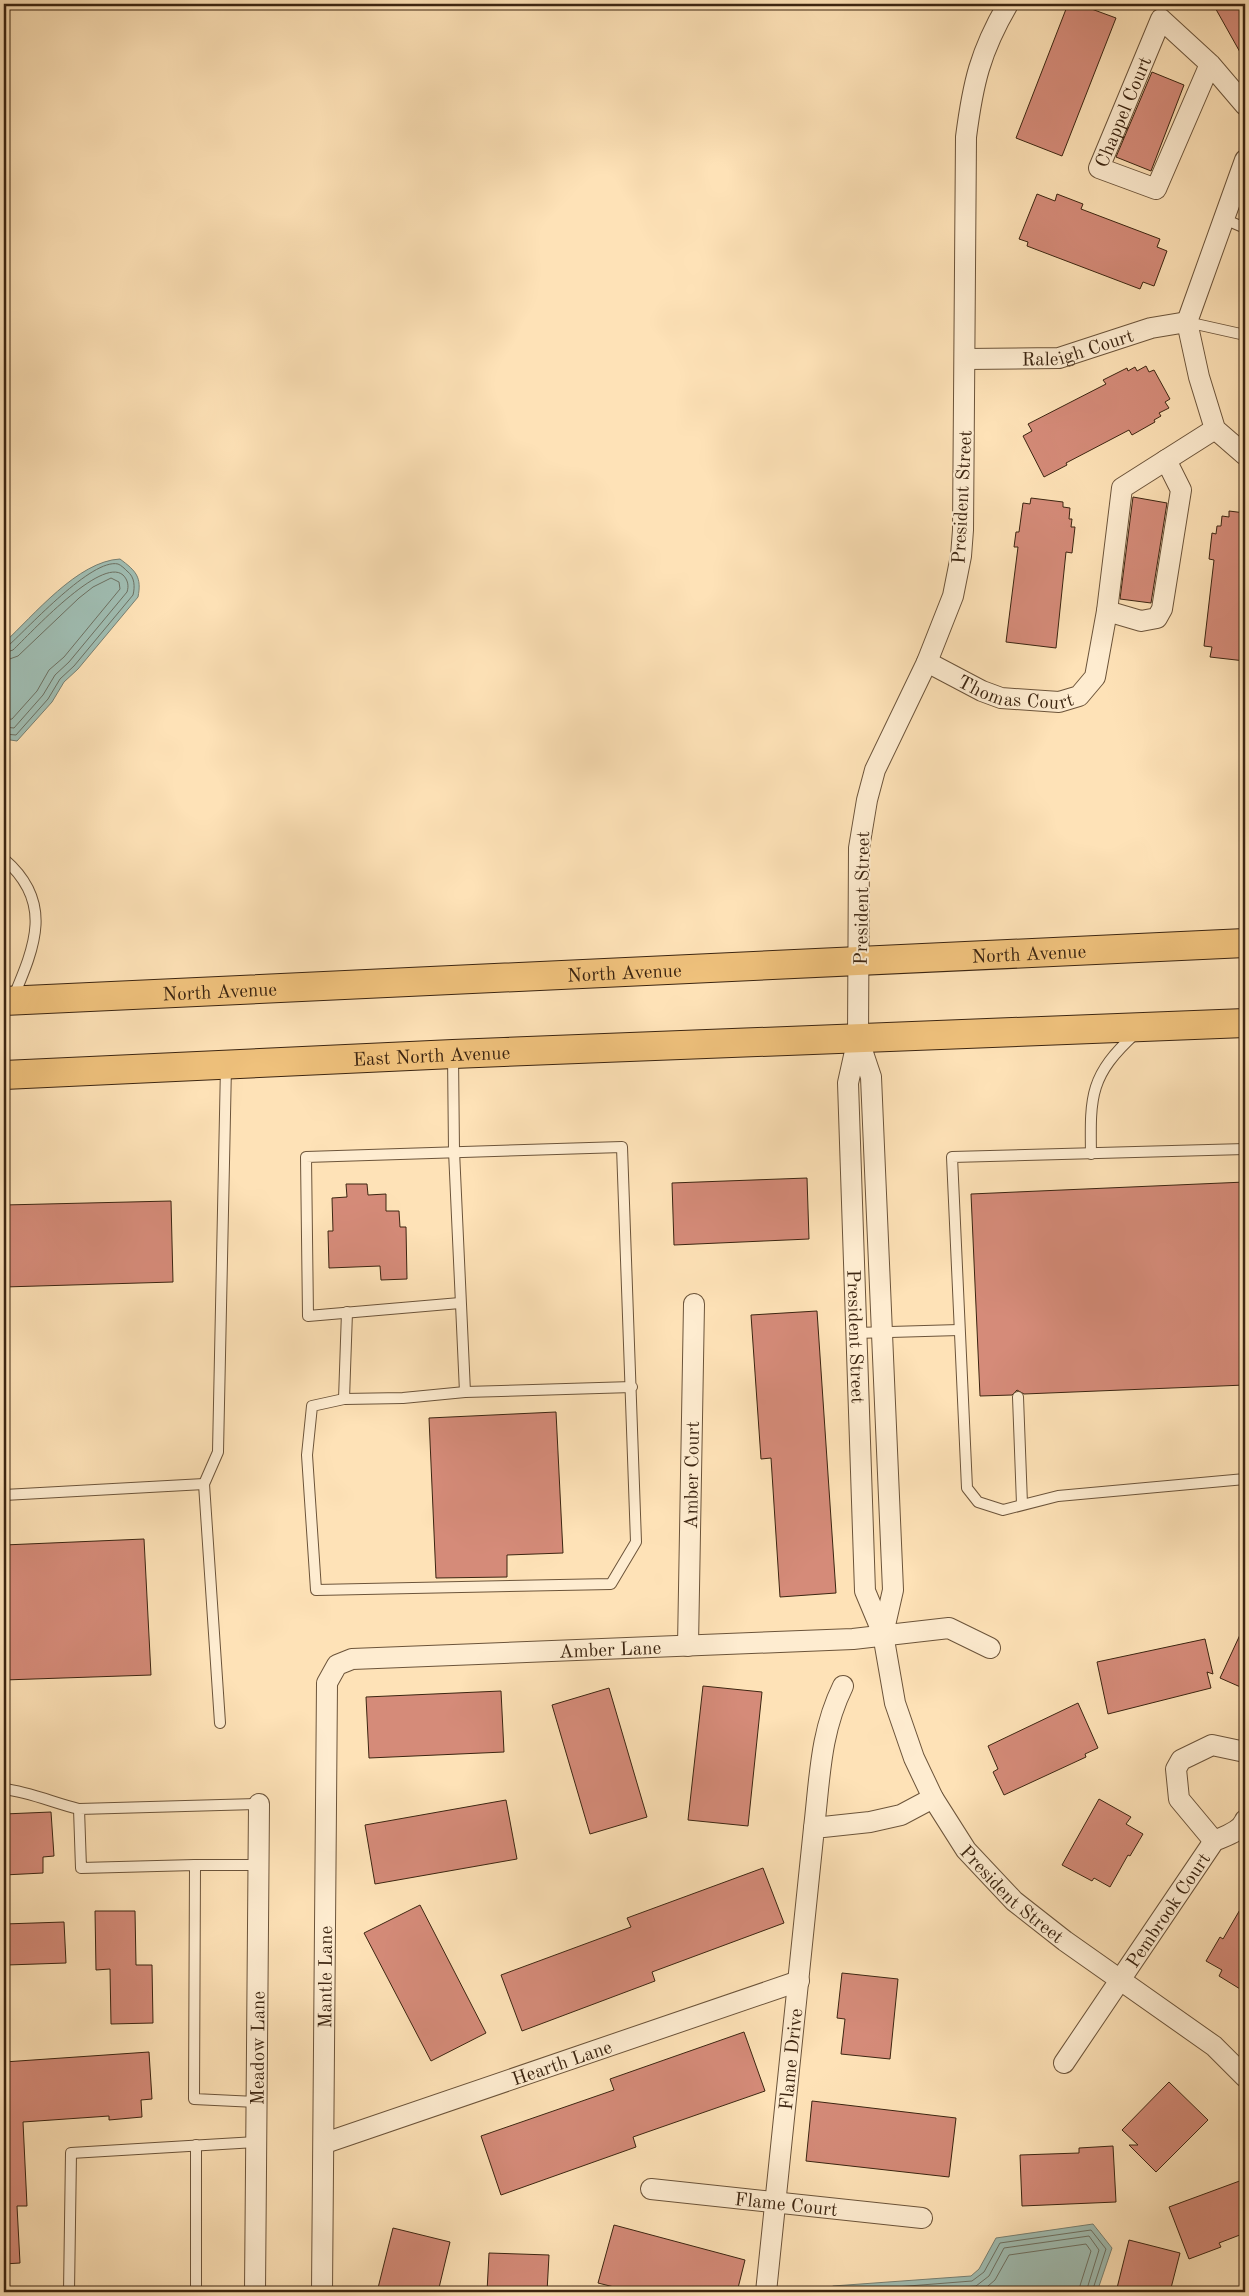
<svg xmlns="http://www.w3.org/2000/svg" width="1249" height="2296" font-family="'Old Standard TT',serif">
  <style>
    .water { fill: #a0bdb2; stroke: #788072 }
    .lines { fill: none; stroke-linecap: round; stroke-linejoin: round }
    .shore { stroke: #6e7162; stroke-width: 1 }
    .building { fill: #d58b79; stroke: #3c2511 }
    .lane-casing { stroke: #6c543a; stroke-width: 12 }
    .street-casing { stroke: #6c543a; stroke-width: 22 }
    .primary-casing { stroke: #3c2511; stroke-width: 30 }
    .lane { stroke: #feecd0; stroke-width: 10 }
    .street { stroke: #feecd0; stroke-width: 20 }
    .primary { stroke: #efc17c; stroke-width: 28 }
    .labels { text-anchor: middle; stroke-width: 4; stroke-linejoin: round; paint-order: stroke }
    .street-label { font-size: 19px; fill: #3c2511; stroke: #feecd0 }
  </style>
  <rect width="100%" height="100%" fill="#fee2b7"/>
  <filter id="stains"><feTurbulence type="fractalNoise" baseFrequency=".004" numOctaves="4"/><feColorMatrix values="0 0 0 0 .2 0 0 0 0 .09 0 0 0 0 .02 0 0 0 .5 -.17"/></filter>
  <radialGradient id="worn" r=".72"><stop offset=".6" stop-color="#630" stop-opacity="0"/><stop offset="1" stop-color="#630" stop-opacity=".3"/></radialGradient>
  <g class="water">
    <path d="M 120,559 C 136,571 142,577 138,597 L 78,669 L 64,682 L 52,702 L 17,741 L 4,739 L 4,643 C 34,615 78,561 120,559 Z"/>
    <path d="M 1093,2224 L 1112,2248 L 1097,2292 L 824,2292 L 833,2286 L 971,2276 L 979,2269 L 996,2238 Z"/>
  </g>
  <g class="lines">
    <g class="shore">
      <path d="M 4,647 L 9,645 C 29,627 92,558 118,564 C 121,565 125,569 127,571 C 135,577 135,587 133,595 L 74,666 L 60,679 L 48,699 L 16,735 L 4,734"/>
      <path d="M 4,653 L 13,650 C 30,634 101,556 123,575 C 128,580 129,586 127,592 L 69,662 L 55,675 L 43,695 L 14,728 L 4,727"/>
      <path d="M 4,661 L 18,656 L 79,598 L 93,587 L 111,578 L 119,582 L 120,589 L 64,657 L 49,670 L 37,691 L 12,719 L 4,720"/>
      <path d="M 832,2292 L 972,2281 L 984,2272 L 1000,2243 L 1091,2230 L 1106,2249 L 1092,2292"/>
      <path d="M 900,2292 L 976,2286 L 989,2276 L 1004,2248 L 1089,2236 L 1099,2250 L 1086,2292"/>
      <path d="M 981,2292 L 995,2280 L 1009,2255 L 1086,2244 L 1091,2251 L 1078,2292"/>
    </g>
  </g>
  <g class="building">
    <path d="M 1068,4 L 1078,4 L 1116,18 L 1062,156 L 1016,138 Z"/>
    <path d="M 1213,4 L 1245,4 L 1245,61 Z"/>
    <path d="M 1152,72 L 1184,85 L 1151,171 L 1116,157 Z"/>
    <path d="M 1037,194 L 1055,201 L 1057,194 L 1083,204 L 1081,209 L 1160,239 L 1157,247 L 1167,251 L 1154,286 L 1143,282 L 1140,289 L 1027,246 L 1028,242 L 1019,239 Z"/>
    <path d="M 1146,366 L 1149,372 L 1154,370 L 1170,399 L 1165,402 L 1169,408 L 1159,413 L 1161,416 L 1154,420 L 1155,422 L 1132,435 L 1129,430 L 1066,463 L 1067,465 L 1044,477 L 1023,436 L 1032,431 L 1028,424 L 1106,384 L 1103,380 L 1127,368 L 1128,371 L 1135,367 L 1137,371 Z"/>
    <path d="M 1133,497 L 1167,503 L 1151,603 L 1120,599 Z"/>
    <path d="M 1031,498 L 1063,502 L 1063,507 L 1070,508 L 1069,519 L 1072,519 L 1071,527 L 1075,527 L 1072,553 L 1066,552 L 1056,648 L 1006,642 L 1018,547 L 1014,547 L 1016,532 L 1019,532 L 1023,503 L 1030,504 Z"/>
    <path d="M 1229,511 L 1245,513 L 1245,661 L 1210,657 L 1212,647 L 1204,646 L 1214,560 L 1209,559 L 1212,533 L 1216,534 L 1217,526 L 1221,526 L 1222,516 L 1229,517 Z"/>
    <path d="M 807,1178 L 809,1239 L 674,1245 L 672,1183 Z"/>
    <path d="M 1245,1182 L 1245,1385 L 1024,1394 L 1017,1390 L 1012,1395 L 980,1396 L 971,1194 Z"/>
    <path d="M 346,1184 L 367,1184 L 368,1195 L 386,1194 L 386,1211 L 399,1211 L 400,1227 L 406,1227 L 407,1279 L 381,1280 L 380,1266 L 329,1268 L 328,1231 L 333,1231 L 332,1198 L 347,1197 Z"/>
    <path d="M 171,1201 L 173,1282 L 4,1287 L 4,1205 Z"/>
    <path d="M 817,1311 L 836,1593 L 780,1597 L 771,1458 L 761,1459 L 751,1315 Z"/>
    <path d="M 556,1412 L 563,1553 L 507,1555 L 507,1577 L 436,1578 L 429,1418 Z"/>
    <path d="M 144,1539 L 151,1675 L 4,1680 L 4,1545 Z"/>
    <path d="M 1245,1624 L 1245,1689 L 1220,1678 Z"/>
    <path d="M 1205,1639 L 1213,1674 L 1207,1672 L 1211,1688 L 1108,1714 L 1097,1662 Z"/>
    <path d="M 703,1686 L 762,1692 L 748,1826 L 688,1820 Z"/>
    <path d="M 609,1688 L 647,1817 L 590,1834 L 552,1705 Z"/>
    <path d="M 501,1691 L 504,1752 L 369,1758 L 366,1697 Z"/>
    <path d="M 1078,1703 L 1098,1748 L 1085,1754 L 1086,1757 L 1004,1795 L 993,1772 L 998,1769 L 988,1746 Z"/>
    <path d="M 1099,1799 L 1131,1817 L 1126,1824 L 1143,1834 L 1130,1856 L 1128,1855 L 1110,1887 L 1094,1878 L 1092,1881 L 1062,1865 Z"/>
    <path d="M 506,1800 L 517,1859 L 375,1884 L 365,1825 Z"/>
    <path d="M 51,1812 L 54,1856 L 43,1857 L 43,1873 L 4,1875 L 4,1814 Z"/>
    <path d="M 763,1868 L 784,1923 L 652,1972 L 655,1981 L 522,2031 L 501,1975 L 631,1927 L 627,1918 Z"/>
    <path d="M 1245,1901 L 1245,1992 L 1219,1976 L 1222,1970 L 1206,1961 L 1220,1937 L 1223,1939 Z"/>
    <path d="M 420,1905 L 486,2033 L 431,2061 L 364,1933 Z"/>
    <path d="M 95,1911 L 135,1911 L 136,1965 L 152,1965 L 153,2023 L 111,2024 L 110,1969 L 96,1970 Z"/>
    <path d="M 64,1922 L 66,1963 L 7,1965 L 7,1956 L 4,1956 L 4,1924 Z"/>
    <path d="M 842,1973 L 898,1979 L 890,2059 L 841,2054 L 845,2019 L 837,2018 Z"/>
    <path d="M 744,2032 L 765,2091 L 633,2137 L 636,2147 L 501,2195 L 481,2136 L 614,2090 L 610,2079 Z"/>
    <path d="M 149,2052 L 152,2099 L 141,2100 L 142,2117 L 109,2120 L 109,2116 L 23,2122 L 27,2206 L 17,2206 L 20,2263 L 4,2264 L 4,2062 Z"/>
    <path d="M 1169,2082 L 1208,2120 L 1156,2172 L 1129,2145 L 1138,2145 L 1122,2130 Z"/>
    <path d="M 812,2101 L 956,2118 L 949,2177 L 806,2161 Z"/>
    <path d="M 1113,2146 L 1116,2202 L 1022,2206 L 1020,2155 L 1079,2153 L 1079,2148 Z"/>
    <path d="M 1245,2179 L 1245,2233 L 1219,2243 L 1221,2247 L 1189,2259 L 1169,2207 Z"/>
    <path d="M 614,2225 L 745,2260 L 737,2292 L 634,2292 L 598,2283 Z"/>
    <path d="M 393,2228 L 450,2242 L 438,2292 L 377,2292 Z"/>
    <path d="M 1129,2240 L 1180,2253 L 1170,2292 L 1116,2292 Z"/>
    <path d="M 489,2253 L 549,2255 L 547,2292 L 487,2292 Z"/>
  </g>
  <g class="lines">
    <g class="lane-casing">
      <g id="lane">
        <path d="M 1224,219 L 1245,228"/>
        <path d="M 1187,322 L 1245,335"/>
        <path d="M 4,859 C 54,902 35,946 13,998"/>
        <path d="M 453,1055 L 454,1151 L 465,1392"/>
        <path d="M 1245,1149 L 952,1157 L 967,1488 L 978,1502 L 1003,1510 L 1058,1496 L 1245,1479"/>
        <path d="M 1091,1154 C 1090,1095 1090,1075 1136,1033"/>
        <path d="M 460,1303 L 308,1316 L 306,1157 L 622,1147 L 636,1542 L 611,1584 L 316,1590 L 307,1455 L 312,1406 L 344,1399 L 403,1398 L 465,1392 L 632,1387"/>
        <path d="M 856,1333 L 959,1330"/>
        <path d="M 1018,1397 L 1022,1504"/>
        <path d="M 344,1399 L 347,1312"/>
        <path d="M 4,1495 L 204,1484"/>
        <path d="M 220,1723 L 204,1484 L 218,1452 L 226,1066"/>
        <path d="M 4,1789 C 30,1792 54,1803 79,1809"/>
        <path d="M 195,1865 L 259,1865"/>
        <path d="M 257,2102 L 194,2099 L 195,1865 L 81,1868 L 79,1809 L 259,1804"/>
        <path d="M 69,2292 L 71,2153 L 256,2142"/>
        <path d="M 196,2292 L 196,2145"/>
      </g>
    </g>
    <g class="street-casing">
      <g id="street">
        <path id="s1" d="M 1008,4 C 980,52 973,83 966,137 L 963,530 L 961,556 L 953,596 L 927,662 L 875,770 L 867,800 L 859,848 L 858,1038 L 848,1083 L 865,1591 L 883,1634 L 895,1703 L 914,1758 L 933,1798 L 966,1850 L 1014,1901 L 1065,1941 L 1214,2046 L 1245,2077"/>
        <path id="s2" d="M 1210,64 L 1156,189 L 1099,168 L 1161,19 L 1210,64 L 1245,105"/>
        <path d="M 1245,160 L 1187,322 L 1199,377 L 1215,429 L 1245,455"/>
        <path id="s3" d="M 965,359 L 1059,358 L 1151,328 L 1187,322"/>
        <path d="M 1107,611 L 1141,621 L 1157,618 L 1162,609 L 1181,490 L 1166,460"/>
        <path id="s4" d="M 927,662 L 982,691 L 1001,698 L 1059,702 L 1079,696 L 1095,677 L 1107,611 L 1122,488 L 1215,429"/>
        <path d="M 858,1038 L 871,1077 L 893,1590 L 883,1634"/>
        <path id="s5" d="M 688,1646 L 694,1304"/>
        <path d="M 814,1828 C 820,1777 820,1733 843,1686"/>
        <path d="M 1214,1841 L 1179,1799 L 1176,1769 L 1181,1760 L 1212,1745 L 1245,1752"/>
        <path id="s6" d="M 1064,2063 L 1214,1841 C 1225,1836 1241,1832 1245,1820"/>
        <path id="s7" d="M 325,2143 L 799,1981"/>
        <path id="s8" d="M 651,2189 L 922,2218"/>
        <path id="s9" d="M 255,2292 L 259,1804"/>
        <path id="s10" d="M 322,2292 L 327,1683 L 337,1665 L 352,1659 L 853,1639 L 949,1628 L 990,1648"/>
        <path id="s11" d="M 766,2292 L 814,1828 L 870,1822 L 901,1815 L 933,1798"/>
      </g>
    </g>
    <g class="primary-casing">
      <g id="primary">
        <path id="s12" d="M 4,1001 L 1245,943"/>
        <path id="s13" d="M 4,1075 L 453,1054 L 1245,1023"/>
      </g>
    </g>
    <use href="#lane" class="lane"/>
    <use href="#street" class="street"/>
    <use href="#primary" class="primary"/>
  </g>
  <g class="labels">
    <g class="street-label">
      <text dy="7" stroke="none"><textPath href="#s2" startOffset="258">Chappel Court</textPath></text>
      <text dy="7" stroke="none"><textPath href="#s3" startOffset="114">Raleigh Court</textPath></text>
      <text transform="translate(961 497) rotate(-87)" y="7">President Street</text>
      <text dy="7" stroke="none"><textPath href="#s4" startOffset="96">Thomas Court</textPath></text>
      <text transform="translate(861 898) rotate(-89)" y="7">President Street</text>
      <text dy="7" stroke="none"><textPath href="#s12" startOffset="1026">North Avenue</textPath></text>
      <text dy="7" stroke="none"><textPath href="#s12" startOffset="621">North Avenue</textPath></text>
      <text dy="7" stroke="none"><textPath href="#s12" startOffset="216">North Avenue</textPath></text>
      <text dy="7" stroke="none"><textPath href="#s13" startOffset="428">East North Avenue</textPath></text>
      <text dy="7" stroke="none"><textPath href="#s1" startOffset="1361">President Street</textPath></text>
      <text dy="7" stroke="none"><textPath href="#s5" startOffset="171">Amber Court</textPath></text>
      <text dy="7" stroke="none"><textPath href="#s10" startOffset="904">Amber Lane</textPath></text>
      <text dy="7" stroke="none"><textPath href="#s1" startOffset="1960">President Street</textPath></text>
      <text dy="7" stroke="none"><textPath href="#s6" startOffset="185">Pembrook Court</textPath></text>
      <text dy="7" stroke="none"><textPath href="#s10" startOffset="315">Mantle Lane</textPath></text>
      <text dy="7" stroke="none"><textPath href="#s9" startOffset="244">Meadow Lane</textPath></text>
      <text dy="7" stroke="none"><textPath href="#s11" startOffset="234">Flame Drive</textPath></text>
      <text dy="7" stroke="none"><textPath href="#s7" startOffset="250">Hearth Lane</textPath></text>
      <text dy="7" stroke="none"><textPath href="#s8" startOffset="136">Flame Court</textPath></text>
    </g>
  </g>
  <rect width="1249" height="2296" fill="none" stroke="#fee2b7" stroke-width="20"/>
  <rect x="5" y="5" width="1239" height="2286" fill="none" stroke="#3c2511" stroke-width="2.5"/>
  <rect x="10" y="10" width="1229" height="2276" fill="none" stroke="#3c2511"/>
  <rect width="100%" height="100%" filter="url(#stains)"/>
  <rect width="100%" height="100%" fill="url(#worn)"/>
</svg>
